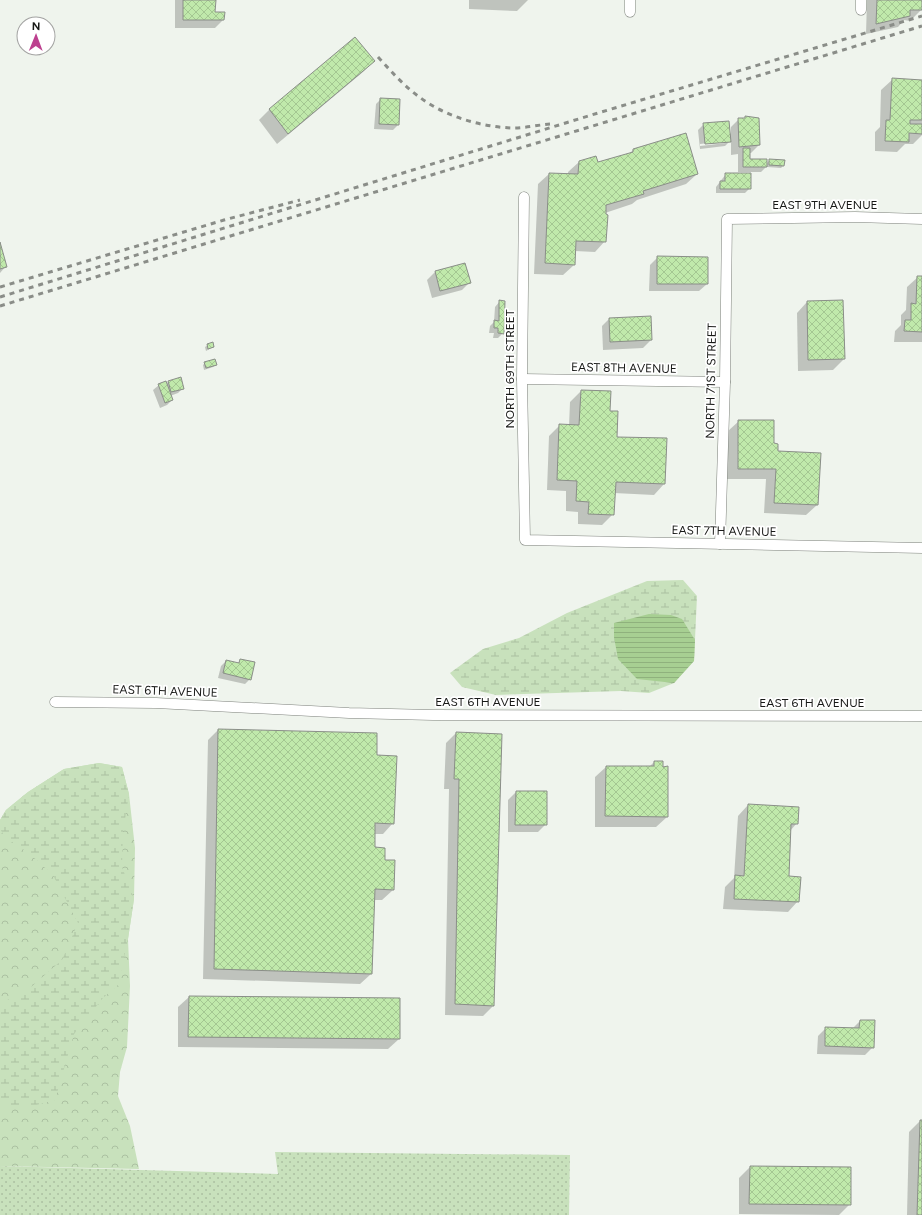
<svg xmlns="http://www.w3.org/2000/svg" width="922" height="1215" font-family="Figtree,sans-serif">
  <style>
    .grass { fill: url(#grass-dots) }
    .forest { fill: url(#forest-crowns) }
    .wetland { fill: url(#wetland-marsh) }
    .water { fill: url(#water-rules) }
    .shadow { fill: #0003; fill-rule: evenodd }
    .building { fill: url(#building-cross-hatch); stroke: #8a8e88 }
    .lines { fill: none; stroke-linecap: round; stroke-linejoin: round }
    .street-casing { stroke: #7d817b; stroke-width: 11 }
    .street { stroke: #fff; stroke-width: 10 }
    .rail { stroke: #8a8d88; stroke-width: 3; stroke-dasharray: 5 5; stroke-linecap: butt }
    .labels { text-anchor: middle; stroke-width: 3.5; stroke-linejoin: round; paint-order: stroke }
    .street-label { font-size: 12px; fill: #181917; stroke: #fff }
  </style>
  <defs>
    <pattern id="grass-dots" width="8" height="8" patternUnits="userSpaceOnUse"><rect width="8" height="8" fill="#c8e1bc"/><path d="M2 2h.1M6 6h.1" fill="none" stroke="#abc0a1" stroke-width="1.8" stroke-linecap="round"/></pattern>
    <pattern id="forest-crowns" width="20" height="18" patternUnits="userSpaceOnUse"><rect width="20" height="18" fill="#c8e1bc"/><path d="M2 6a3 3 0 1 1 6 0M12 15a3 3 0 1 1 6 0" fill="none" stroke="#abc0a1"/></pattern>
    <pattern id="wetland-marsh" width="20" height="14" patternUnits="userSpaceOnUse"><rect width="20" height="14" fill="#c8e1bc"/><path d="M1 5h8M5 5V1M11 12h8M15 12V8" fill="none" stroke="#abc0a1"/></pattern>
    <pattern id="water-rules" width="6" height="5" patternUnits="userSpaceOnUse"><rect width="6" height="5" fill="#a7cf92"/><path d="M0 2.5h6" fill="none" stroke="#8fb17d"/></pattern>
    <pattern id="building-cross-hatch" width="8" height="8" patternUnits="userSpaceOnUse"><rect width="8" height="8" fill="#c0e9ab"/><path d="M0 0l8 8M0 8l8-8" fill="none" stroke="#a4c792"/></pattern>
  </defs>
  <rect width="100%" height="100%" fill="#eff4ed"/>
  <path class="grass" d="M 275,1152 L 570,1155 L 569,1215 L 0,1215 L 0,1166 L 278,1174 Z"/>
  <path class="forest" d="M 99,763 L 122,767 L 129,794 L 135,848 L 134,899 L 128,939 L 130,986 L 127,1047 L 120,1072 L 118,1096 L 130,1126 L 139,1169 L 0,1166 L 0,820 L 6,810 L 28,792 L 64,769 Z"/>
  <g class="wetland">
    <path d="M 683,580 L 697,596 L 694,661 L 674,683 L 649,693 L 621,691 L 496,695 L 462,687 L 450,673 L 483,649 L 519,638 L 567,613 L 647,581 Z"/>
    <path d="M 99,763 L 122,767 L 129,794 L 123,832 L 122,867 L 134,899 L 128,939 L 118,985 L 103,998 L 74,1034 L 55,1100 L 29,1107 L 0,1106 L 0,1004 L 31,987 L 62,960 L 78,923 L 53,875 L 30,854 L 5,837 L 0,829 L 0,820 L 6,810 L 28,792 L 64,769 Z"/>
  </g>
  <path class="water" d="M 649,614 L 671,615 L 682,619 L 695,640 L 694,661 L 674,683 L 637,679 L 618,659 L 614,637 L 614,623 Z"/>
  <g class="shadow">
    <path d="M 175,0 L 215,0 L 214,13 L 223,20 L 215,28 L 175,28 Z"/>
    <path d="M 469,0 L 528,0 L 517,11 L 469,9 Z"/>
    <path d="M 867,0 L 922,0 L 922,7 L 921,10 L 910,21 L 904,20 L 898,27 L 866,34 Z"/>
    <path d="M 355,38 L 374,61 L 363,72 L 277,144 L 259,120 L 269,110 Z"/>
    <path d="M 892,80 L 922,81 L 922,135 L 913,144 L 905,144 L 897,152 L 875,151 L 875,132 L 880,127 L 881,90 Z"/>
    <path d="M 381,99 L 398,125 L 393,130 L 374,129 L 376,104 Z"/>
    <path d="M 751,117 L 759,145 L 751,153 L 749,153 L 749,160 L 766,164 L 770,160 L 783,166 L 781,168 L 767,167 L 767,166 L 761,172 L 738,172 L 738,154 L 731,155 L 731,140 L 725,146 L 700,149 L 698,130 L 704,124 L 731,134 L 731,127 L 739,119 ZM 726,141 L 726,143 L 700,146 L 700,144 Z"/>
    <path d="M 633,150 L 697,174 L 686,184 L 637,200 L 632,204 L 605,213 L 605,241 L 595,252 L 575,251 L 574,265 L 563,275 L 534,274 L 538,184 L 549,174 L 568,175 L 568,172 L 579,162 L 598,164 L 629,154 Z"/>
    <path d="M 726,174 L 750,188 L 745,193 L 716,193 L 716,187 Z"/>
    <path d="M 0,246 L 6,266 L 0,273 Z"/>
    <path d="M 658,257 L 707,284 L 699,291 L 649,291 L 650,265 Z"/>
    <path d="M 465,264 L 470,282 L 462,290 L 432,298 L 427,280 L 435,272 Z"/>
    <path d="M 918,277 L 922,277 L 922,342 L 894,342 L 895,331 L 901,325 L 901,315 L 906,310 L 907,287 Z"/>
    <path d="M 500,301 L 503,333 L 498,338 L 493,338 L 494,333 L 489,333 L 490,326 L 494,322 L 495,307 Z"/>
    <path d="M 807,302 L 844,359 L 833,370 L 798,371 L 797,313 Z"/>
    <path d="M 610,318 L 651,340 L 643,348 L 603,350 L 602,326 Z"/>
    <path d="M 208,345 L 213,347 L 206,351 L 205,347 Z"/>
    <path d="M 205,363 L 216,365 L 213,367 L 204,370 L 203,365 Z"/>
    <path d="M 168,382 L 183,388 L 178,393 L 170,396 L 172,400 L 167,405 L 160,408 L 153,390 L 159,385 L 166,384 Z"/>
    <path d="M 581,391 L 609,412 L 616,437 L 664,484 L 654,495 L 614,493 L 613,514 L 602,525 L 578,524 L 578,512 L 566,511 L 566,491 L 547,490 L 549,436 L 560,425 L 569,426 L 570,402 Z"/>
    <path d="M 739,421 L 772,444 L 777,452 L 817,505 L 806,515 L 764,513 L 766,479 L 727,479 L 728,431 Z"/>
    <path d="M 241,660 L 250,679 L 245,684 L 218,678 L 221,666 L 226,661 L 237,664 Z"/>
    <path d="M 218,730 L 376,756 L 393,823 L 383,834 L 374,834 L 374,848 L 384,860 L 393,890 L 382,900 L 373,900 L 371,974 L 360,984 L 203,979 L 208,740 Z"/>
    <path d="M 456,733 L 493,1006 L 483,1016 L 445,1015 L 449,789 L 444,789 L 446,743 Z"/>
    <path d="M 654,762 L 667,817 L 656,827 L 595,827 L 595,777 L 606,767 L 649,767 Z"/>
    <path d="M 516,792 L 546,824 L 538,832 L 508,832 L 508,800 Z"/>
    <path d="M 748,805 L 797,823 L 790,831 L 788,877 L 798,901 L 788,912 L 723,909 L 725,887 L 734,878 L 738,816 Z"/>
    <path d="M 189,997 L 399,1039 L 388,1049 L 178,1047 L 178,1007 Z"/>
    <path d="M 860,1021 L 873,1047 L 865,1055 L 817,1054 L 818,1036 L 826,1028 L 852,1029 Z"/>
    <path d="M 920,1121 L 922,1121 L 922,1215 L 907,1215 L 909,1132 Z"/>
    <path d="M 750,1167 L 850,1168 L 850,1204 L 839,1215 L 739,1214 L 739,1178 Z"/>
  </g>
  <g class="building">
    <path d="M 183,0 L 216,0 L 215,12 L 225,12 L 224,20 L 183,20 Z"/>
    <path d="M 877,0 L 922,0 L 922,10 L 910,10 L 910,16 L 876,24 Z"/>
    <path d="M 355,37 L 375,61 L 288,134 L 269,109 Z"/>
    <path d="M 892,78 L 922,80 L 922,120 L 910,120 L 910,124 L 922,124 L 922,134 L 909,133 L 909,142 L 885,141 L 886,120 L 890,120 Z"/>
    <path d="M 380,98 L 400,99 L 399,125 L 379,124 Z"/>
    <path d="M 745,116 L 759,118 L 760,145 L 739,147 L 738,118 L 745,118 Z"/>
    <path d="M 729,121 L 731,142 L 705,144 L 703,123 Z"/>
    <path d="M 686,133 L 698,174 L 643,191 L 644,194 L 606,205 L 606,214 L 608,215 L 606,242 L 576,241 L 575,265 L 545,263 L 549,173 L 578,174 L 579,161 L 596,156 L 598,162 L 633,152 L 633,149 Z"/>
    <path d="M 743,148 L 750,148 L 750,159 L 767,159 L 767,167 L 743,167 Z"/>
    <path d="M 769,159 L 785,160 L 784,166 L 769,165 Z"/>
    <path d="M 725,173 L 751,173 L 751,189 L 720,189 L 720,181 L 725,181 Z"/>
    <path d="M 0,242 L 7,267 L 0,269 Z"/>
    <path d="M 657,256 L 708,257 L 708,284 L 657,284 Z"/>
    <path d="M 465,263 L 471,283 L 440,291 L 435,271 Z"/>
    <path d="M 917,276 L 922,276 L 922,332 L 904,331 L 905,320 L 911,320 L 911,303 L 916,304 Z"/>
    <path d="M 499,300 L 505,301 L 504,334 L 498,333 L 498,328 L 494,328 L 494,320 L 499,321 Z"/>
    <path d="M 843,300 L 845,359 L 808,360 L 807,301 Z"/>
    <path d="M 651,316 L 652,340 L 610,342 L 609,318 Z"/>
    <path d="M 213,342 L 214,347 L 208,349 L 207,344 Z"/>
    <path d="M 215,359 L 217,365 L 206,368 L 204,362 Z"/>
    <path d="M 181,377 L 184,389 L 171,392 L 168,381 Z"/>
    <path d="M 166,381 L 173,400 L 165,403 L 158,384 Z"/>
    <path d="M 581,390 L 611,391 L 610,411 L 618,411 L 617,437 L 667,438 L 665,484 L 616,482 L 614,515 L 588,514 L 589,502 L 576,501 L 577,481 L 557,480 L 559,424 L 579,425 Z"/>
    <path d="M 738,420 L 774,420 L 774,443 L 778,444 L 778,451 L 821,453 L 818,505 L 774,503 L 776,469 L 738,469 Z"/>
    <path d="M 240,659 L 255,662 L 251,680 L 223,673 L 226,660 L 239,663 Z"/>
    <path d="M 218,729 L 377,733 L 377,755 L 397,756 L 394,824 L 375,823 L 375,847 L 385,848 L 385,860 L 395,860 L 394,890 L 375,889 L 372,974 L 214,969 Z"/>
    <path d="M 456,732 L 502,734 L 494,1006 L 455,1004 L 459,779 L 454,779 Z"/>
    <path d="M 654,761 L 663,761 L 663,767 L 668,766 L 668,817 L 605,816 L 606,766 L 654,766 Z"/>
    <path d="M 516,791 L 547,791 L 547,825 L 515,825 Z"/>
    <path d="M 748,804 L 799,807 L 798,824 L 791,824 L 789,876 L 801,877 L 799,902 L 734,899 L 735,875 L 744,876 Z"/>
    <path d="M 189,996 L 400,998 L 400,1039 L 188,1037 Z"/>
    <path d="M 860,1020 L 875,1020 L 874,1048 L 825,1046 L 825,1027 L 859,1028 Z"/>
    <path d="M 920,1120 L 922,1120 L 922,1215 L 917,1215 Z"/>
    <path d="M 750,1166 L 851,1167 L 851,1205 L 749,1204 Z"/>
  </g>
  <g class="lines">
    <g class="street-casing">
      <g id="street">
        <path d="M 861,10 L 861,0"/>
        <path d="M 630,12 L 630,0"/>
        <path d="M 524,197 L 522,379 L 525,540 L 922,548"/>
        <path d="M 522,379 L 725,382"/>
        <path d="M 720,544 L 725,382 L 727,219 L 855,217 L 922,219"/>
        <path d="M 55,702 L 156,703 L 349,713 L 433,715 L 922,716"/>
      </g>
    </g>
    <use href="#street" class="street"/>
    <g class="rail">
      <path d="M 378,57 C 391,71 403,85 418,96 C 444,116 480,127 513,128 C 525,128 538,125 550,124"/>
      <path d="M 0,287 L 224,220 L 300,200"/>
      <path d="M 0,297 L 598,113 L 922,16"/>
      <path d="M 0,306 L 922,26"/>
    </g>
  </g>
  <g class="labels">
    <g class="street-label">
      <text x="825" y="209">EAST 9TH AVENUE</text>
      <text transform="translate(624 368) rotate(1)" y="4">EAST 8TH AVENUE</text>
      <text transform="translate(510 369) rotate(-90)" y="4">NORTH 69TH STREET</text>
      <text transform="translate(711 381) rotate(-89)" y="4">NORTH 71ST STREET</text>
      <text transform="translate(724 531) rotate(1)" y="4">EAST 7TH AVENUE</text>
      <text transform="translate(165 691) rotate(2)" y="4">EAST 6TH AVENUE</text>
      <text x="488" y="706">EAST 6TH AVENUE</text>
      <text x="812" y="707">EAST 6TH AVENUE</text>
    </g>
  </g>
  <g transform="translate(36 36) rotate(1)"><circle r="19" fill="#ffffff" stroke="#a3a3a2"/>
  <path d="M0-3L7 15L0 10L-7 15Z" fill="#bd408f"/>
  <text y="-6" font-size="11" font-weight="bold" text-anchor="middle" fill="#181917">N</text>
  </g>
</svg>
